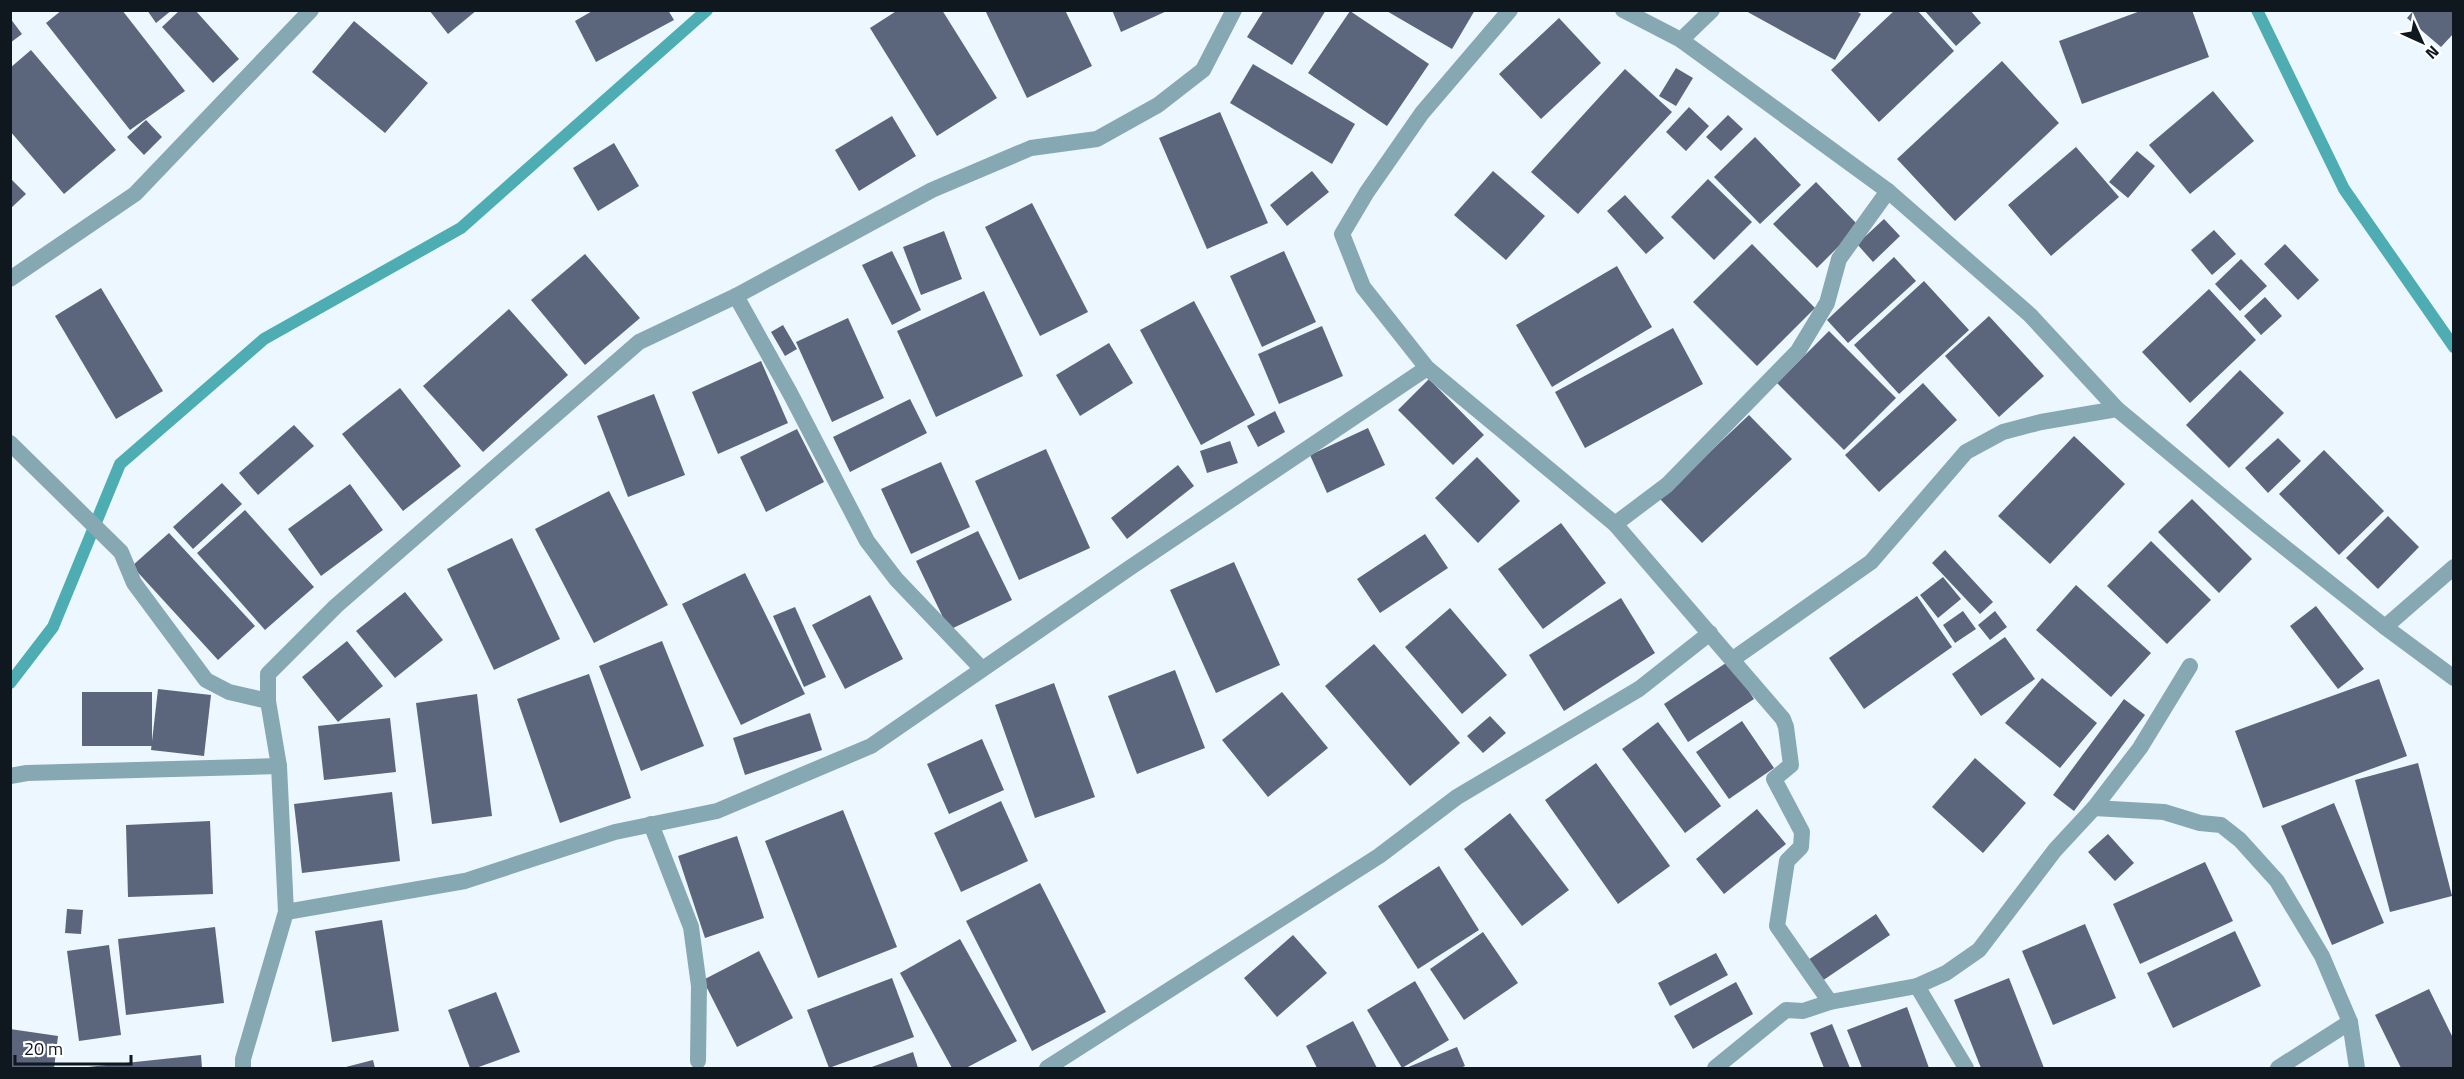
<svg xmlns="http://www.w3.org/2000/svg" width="2464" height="1079" font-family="'Titillium Web',sans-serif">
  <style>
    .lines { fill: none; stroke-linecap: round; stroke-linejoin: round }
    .stream { stroke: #4dadb2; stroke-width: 12 }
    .building { fill: #5b657b }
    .minor { stroke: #86a8b3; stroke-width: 16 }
  </style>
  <rect width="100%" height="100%" fill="#edf7ff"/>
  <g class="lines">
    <g class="stream">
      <path d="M 2257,10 L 2344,189 L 2454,347"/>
      <path d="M 10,683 L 53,627 L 120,464 L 264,339 L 461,228 L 707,10"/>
    </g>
  </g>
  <g class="building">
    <path d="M 62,10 L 122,10 L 185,91 L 130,130 L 46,23 Z"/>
    <path d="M 147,10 L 172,10 L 156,23 Z"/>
    <path d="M 180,10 L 195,10 L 239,59 L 213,83 L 162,27 Z"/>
    <path d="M 429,10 L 477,10 L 448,34 Z"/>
    <path d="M 594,10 L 668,10 L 674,20 L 596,62 L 575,21 Z"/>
    <path d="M 898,10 L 942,10 L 997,98 L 937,136 L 870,28 Z"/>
    <path d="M 985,10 L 1065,10 L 1092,66 L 1027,98 Z"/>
    <path d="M 1112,10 L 1169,10 L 1121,32 Z"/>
    <path d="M 1264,10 L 1326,10 L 1292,65 L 1247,37 Z"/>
    <path d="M 1385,10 L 1475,10 L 1452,49 Z"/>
    <path d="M 1744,10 L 1855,10 L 1861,14 L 1835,60 Z"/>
    <path d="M 1895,10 L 1917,10 L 1954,51 L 1879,122 L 1831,70 Z"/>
    <path d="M 1924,10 L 1970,10 L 1981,23 L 1956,46 Z"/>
    <path d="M 2143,10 L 2192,10 L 2209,57 L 2082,104 L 2059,41 Z"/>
    <path d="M 2414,10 L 2454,10 L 2454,33 L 2441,47 L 2407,18 Z"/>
    <path d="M 1350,11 L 1429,64 L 1387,126 L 1308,73 Z"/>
    <path d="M 10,18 L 22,34 L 10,43 Z"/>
    <path d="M 1559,18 L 1601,63 L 1541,119 L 1499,74 Z"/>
    <path d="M 354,21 L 428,83 L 385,133 L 312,72 Z"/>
    <path d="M 31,50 L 116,150 L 64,194 L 10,131 L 10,68 Z"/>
    <path d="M 2002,61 L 2059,123 L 1955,221 L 1897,159 Z"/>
    <path d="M 1253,64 L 1355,124 L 1332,164 L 1230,103 Z"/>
    <path d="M 1676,68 L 1693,78 L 1676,106 L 1659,96 Z"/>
    <path d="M 1625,69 L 1672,112 L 1578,214 L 1531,172 Z"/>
    <path d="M 2213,91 L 2254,141 L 2190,194 L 2149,145 Z"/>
    <path d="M 1689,107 L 1709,126 L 1686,151 L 1666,132 Z"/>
    <path d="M 1220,112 L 1268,223 L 1207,249 L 1159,138 Z"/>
    <path d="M 1728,115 L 1743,129 L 1721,151 L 1706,137 Z"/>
    <path d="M 892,116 L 916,156 L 859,191 L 835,150 Z"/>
    <path d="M 146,120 L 162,137 L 144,155 L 127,137 Z"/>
    <path d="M 1755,137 L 1801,185 L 1760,224 L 1714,177 Z"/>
    <path d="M 614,143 L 639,186 L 598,211 L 573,168 Z"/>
    <path d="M 2076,147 L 2119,197 L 2051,256 L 2008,205 Z"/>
    <path d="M 2137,151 L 2155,166 L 2128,198 L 2109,182 Z"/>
    <path d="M 1312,171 L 1329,192 L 1287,226 L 1270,205 Z"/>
    <path d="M 1493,171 L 1545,216 L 1506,260 L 1454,215 Z"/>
    <path d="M 10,178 L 26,194 L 10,209 Z"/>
    <path d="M 1708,179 L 1752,222 L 1714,260 L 1671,217 Z"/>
    <path d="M 1816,182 L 1859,226 L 1817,268 L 1773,224 Z"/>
    <path d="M 1625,195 L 1664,238 L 1646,254 L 1607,211 Z"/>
    <path d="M 1032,203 L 1088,312 L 1040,336 L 985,227 Z"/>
    <path d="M 1884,219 L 1900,236 L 1873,262 L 1857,244 Z"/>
    <path d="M 2214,230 L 2236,254 L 2212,275 L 2191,250 Z"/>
    <path d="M 944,231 L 962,279 L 921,295 L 903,247 Z"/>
    <path d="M 1752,244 L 1815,308 L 1757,366 L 1693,302 Z"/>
    <path d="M 2285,244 L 2319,280 L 2298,300 L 2264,264 Z"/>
    <path d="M 892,251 L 921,310 L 892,325 L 862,265 Z"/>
    <path d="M 1284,251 L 1316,322 L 1262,347 L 1230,276 Z"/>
    <path d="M 585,254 L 640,318 L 585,365 L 531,300 Z"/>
    <path d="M 1894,257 L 1916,281 L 1848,343 L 1827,320 Z"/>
    <path d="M 2241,259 L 2267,286 L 2240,311 L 2215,284 Z"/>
    <path d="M 1617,266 L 1652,327 L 1552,387 L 1516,325 Z"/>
    <path d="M 1924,281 L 1969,330 L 1899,394 L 1854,345 Z"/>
    <path d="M 101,288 L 163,391 L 116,419 L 55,316 Z"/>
    <path d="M 2209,289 L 2256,340 L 2190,403 L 2142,352 Z"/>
    <path d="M 984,291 L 1023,376 L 936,417 L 897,331 Z"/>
    <path d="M 2265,297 L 2282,316 L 2261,335 L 2244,316 Z"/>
    <path d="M 1194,301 L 1255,415 L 1201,445 L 1140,330 Z"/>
    <path d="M 509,309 L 568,375 L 483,452 L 423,386 Z"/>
    <path d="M 1989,316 L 2044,376 L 1999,417 L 1945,356 Z"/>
    <path d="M 848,318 L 884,398 L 832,422 L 796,342 Z"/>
    <path d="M 783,325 L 797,349 L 785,356 L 771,332 Z"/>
    <path d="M 1322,326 L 1343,376 L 1279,404 L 1258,354 Z"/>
    <path d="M 1673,328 L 1703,384 L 1585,448 L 1555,392 Z"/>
    <path d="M 1829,331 L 1896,398 L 1844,450 L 1777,383 Z"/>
    <path d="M 1109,343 L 1133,383 L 1080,416 L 1056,375 Z"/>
    <path d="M 761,361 L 788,423 L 718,454 L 692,392 Z"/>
    <path d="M 2240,370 L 2284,413 L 2229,468 L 2186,425 Z"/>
    <path d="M 1429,379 L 1484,435 L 1453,465 L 1398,410 Z"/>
    <path d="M 1923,383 L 1957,420 L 1879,492 L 1845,455 Z"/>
    <path d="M 400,388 L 461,466 L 403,511 L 342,434 Z"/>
    <path d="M 654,394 L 685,475 L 628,497 L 597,416 Z"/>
    <path d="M 910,399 L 927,433 L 850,472 L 833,437 Z"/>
    <path d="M 1275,411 L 1285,432 L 1258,447 L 1247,426 Z"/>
    <path d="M 1749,415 L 1792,459 L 1702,543 L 1660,499 Z"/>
    <path d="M 294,425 L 314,446 L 258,495 L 239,473 Z"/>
    <path d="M 1368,428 L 1385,465 L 1327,493 L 1310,455 Z"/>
    <path d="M 797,429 L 824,482 L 766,512 L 740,457 Z"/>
    <path d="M 2074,436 L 2125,484 L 2050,564 L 1998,516 Z"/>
    <path d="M 2278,438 L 2301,461 L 2268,493 L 2245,468 Z"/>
    <path d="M 1230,441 L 1238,463 L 1207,473 L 1200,451 Z"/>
    <path d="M 1046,449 L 1090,548 L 1019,580 L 975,481 Z"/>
    <path d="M 2324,450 L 2384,511 L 2339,555 L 2279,494 Z"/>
    <path d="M 1477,457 L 1520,501 L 1478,543 L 1435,498 Z"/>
    <path d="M 941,462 L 970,527 L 911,554 L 881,489 Z"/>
    <path d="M 1178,465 L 1194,486 L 1127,539 L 1111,518 Z"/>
    <path d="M 222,483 L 242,504 L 193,549 L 173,527 Z"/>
    <path d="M 350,484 L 383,530 L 321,576 L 288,529 Z"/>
    <path d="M 609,491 L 668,605 L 594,643 L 535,529 Z"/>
    <path d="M 2192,499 L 2252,559 L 2219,593 L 2158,532 Z"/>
    <path d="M 245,510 L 314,587 L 265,630 L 197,553 Z"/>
    <path d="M 2388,516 L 2419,547 L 2378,589 L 2346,558 Z"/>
    <path d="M 1561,523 L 1606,583 L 1543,629 L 1498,569 Z"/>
    <path d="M 978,531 L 1012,600 L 949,630 L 916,561 Z"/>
    <path d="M 169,533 L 255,626 L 218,660 L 132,566 Z"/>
    <path d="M 1425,534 L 1448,568 L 1380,613 L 1357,579 Z"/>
    <path d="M 512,538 L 560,639 L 494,670 L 447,569 Z"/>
    <path d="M 2151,541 L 2211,600 L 2167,644 L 2107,586 Z"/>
    <path d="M 1945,550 L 1993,602 L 1980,614 L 1932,563 Z"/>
    <path d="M 1234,562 L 1280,665 L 1216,693 L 1170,590 Z"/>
    <path d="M 745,573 L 805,694 L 741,725 L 682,604 Z"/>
    <path d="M 1943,577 L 1961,599 L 1938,618 L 1920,595 Z"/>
    <path d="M 2076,585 L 2151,653 L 2111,697 L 2036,630 Z"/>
    <path d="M 405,592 L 443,640 L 395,678 L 356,631 Z"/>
    <path d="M 870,595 L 903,659 L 845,689 L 812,625 Z"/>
    <path d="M 1917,596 L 1952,647 L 1864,709 L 1829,658 Z"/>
    <path d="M 1621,598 L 1655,653 L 1564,711 L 1529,655 Z"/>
    <path d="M 2316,606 L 2364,669 L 2338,689 L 2290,626 Z"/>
    <path d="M 795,607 L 826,677 L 804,687 L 773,616 Z"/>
    <path d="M 1450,608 L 1507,675 L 1462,714 L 1405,647 Z"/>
    <path d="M 1963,611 L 1976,629 L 1955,643 L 1943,625 Z"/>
    <path d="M 1995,611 L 2007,627 L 1990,640 L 1978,625 Z"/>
    <path d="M 2005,637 L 2035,679 L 1981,716 L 1952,674 Z"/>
    <path d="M 347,641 L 383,686 L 338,722 L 302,677 Z"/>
    <path d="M 662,641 L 704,746 L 641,771 L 599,666 Z"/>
    <path d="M 1374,644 L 1460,743 L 1410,786 L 1325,686 Z"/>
    <path d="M 1729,661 L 1754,699 L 1688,742 L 1664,704 Z"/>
    <path d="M 1175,670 L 1205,748 L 1137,774 L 1108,696 Z"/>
    <path d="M 589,674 L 631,798 L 560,823 L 517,699 Z"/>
    <path d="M 2042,678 L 2097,723 L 2060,768 L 2005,723 Z"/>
    <path d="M 2379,679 L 2407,756 L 2263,808 L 2235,731 Z"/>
    <path d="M 1054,683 L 1095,797 L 1035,818 L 995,705 Z"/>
    <path d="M 158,689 L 211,695 L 204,756 L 151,750 Z"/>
    <rect x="82" y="692" width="70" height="54"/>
    <path d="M 1282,692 L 1328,748 L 1268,797 L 1222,740 Z"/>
    <path d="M 477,694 L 492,816 L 432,824 L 416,703 Z"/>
    <path d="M 2124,699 L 2145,715 L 2074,811 L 2053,795 Z"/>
    <path d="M 810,713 L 822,750 L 745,775 L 733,738 Z"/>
    <path d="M 1490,716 L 1506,733 L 1483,753 L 1467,736 Z"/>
    <path d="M 390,718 L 396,772 L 324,780 L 318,726 Z"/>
    <path d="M 1742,721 L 1774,768 L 1729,799 L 1696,752 Z"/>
    <path d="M 1658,722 L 1721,806 L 1685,833 L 1622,749 Z"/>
    <path d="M 982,739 L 1004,790 L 949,814 L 927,764 Z"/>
    <path d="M 1975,758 L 2026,803 L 1983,853 L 1932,807 Z"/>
    <path d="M 1596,763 L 1670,866 L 1618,904 L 1545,800 Z"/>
    <path d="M 2418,763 L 2452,896 L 2390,912 L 2355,780 Z"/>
    <path d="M 392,792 L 400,861 L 302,873 L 294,804 Z"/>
    <path d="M 1001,801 L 1028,861 L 961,892 L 934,833 Z"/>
    <path d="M 2334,803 L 2384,923 L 2332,945 L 2281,826 Z"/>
    <path d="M 1757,809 L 1786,844 L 1724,894 L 1696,859 Z"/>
    <path d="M 843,810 L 897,947 L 818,978 L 765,841 Z"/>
    <path d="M 1510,813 L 1569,890 L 1522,926 L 1464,849 Z"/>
    <path d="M 210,821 L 213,894 L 128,897 L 126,825 Z"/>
    <path d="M 2108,834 L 2134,863 L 2115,881 L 2088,852 Z"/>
    <path d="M 737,836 L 764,918 L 705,938 L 678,856 Z"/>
    <path d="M 2205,862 L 2233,921 L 2140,964 L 2113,904 Z"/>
    <path d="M 1439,866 L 1479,930 L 1418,969 L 1378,906 Z"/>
    <path d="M 1040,883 L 1106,1012 L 1032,1051 L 966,921 Z"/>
    <path d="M 67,909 L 83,910 L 81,934 L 65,933 Z"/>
    <path d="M 1876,914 L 1890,935 L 1822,981 L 1808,960 Z"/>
    <path d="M 382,920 L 399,1031 L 332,1042 L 315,931 Z"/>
    <path d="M 2085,924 L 2116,998 L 2053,1025 L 2022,951 Z"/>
    <path d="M 215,927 L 224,1003 L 126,1015 L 118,939 Z"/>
    <path d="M 2235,931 L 2261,986 L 2173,1028 L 2147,973 Z"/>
    <path d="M 1483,932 L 1518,983 L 1464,1020 L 1430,969 Z"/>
    <path d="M 1293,935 L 1327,973 L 1277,1017 L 1244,978 Z"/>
    <path d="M 960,939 L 1017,1041 L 966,1068 L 952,1068 L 900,973 Z"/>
    <path d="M 109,945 L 121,1035 L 79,1041 L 67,951 Z"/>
    <path d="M 759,951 L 793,1018 L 737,1047 L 703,980 Z"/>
    <path d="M 1716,953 L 1728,975 L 1670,1006 L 1658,983 Z"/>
    <path d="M 892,978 L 914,1037 L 829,1068 L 807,1010 Z"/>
    <path d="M 2009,978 L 2044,1068 L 1981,1068 L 1954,1000 Z"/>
    <path d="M 1415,981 L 1449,1040 L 1402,1068 L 1367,1010 Z"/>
    <path d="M 1736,982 L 1753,1014 L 1693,1049 L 1674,1016 Z"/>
    <path d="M 2429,989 L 2454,1040 L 2454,1068 L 2401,1068 L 2375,1015 Z"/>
    <path d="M 496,992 L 520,1052 L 476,1068 L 470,1068 L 448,1010 Z"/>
    <path d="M 1907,1007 L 1929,1068 L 1862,1068 L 1847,1030 Z"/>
    <path d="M 1353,1021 L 1377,1068 L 1317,1068 L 1306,1046 Z"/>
    <path d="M 1832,1024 L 1850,1068 L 1824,1068 L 1810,1033 Z"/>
    <path d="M 10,1029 L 58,1036 L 54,1068 L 10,1068 Z"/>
    <path d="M 1457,1047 L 1465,1066 L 1460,1068 L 1406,1068 Z"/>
    <path d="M 913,1052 L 918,1068 L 869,1068 Z"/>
    <path d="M 201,1055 L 202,1068 L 88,1068 L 88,1067 Z"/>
    <path d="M 373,1060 L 375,1068 L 342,1068 Z"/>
  </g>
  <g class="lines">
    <g class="minor">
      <path d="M 1510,10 L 1422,113 L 1367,192 L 1342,234 L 1363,287 L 1427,368 L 1615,524 L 1783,719 L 1786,727 L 1791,765 L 1774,779 L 1802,832 L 1801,847 L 1787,861 L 1777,926 L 1830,1002"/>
      <path d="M 1623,10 L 1681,40 L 1888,191 L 2030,315 L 2117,409 L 2259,527 L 2385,627 L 2454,678"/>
      <path d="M 1681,40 L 1712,10"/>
      <path d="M 10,279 L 135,194 L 311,10"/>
      <path d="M 736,296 L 790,393 L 867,541 L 896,579 L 982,669"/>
      <path d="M 10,443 L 121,552 L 134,583 L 206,680 L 229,692 L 268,701 L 279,766 L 286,912 L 243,1059 L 243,1068"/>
      <path d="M 1615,524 L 1667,485 L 1798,351 L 1827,303 L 1839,259 L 1888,191"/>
      <path d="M 2385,627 L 2454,567"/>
      <path d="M 1733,659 L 1871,562 L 1966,452 L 2003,432 L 2041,422 L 2117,409"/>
      <path d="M 268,701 L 268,674 L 336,606 L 639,342 L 736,296 L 932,190 L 1031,148 L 1097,139 L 1158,105 L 1203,70 L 1234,10"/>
      <path d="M 10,776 L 27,773 L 279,766"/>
      <path d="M 2094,808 L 2164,812 L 2200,823 L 2221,825 L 2240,840 L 2277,881 L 2322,956 L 2350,1022 L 2357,1068"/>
      <path d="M 651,824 L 691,927 L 699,986 L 698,1061"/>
      <path d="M 286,912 L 465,881 L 615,832 L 717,811 L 871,746 L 1131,567 L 1427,368"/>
      <path d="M 1917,986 L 1966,1068"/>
      <path d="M 1047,1068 L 1379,856 L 1457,797 L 1639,689 L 1710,633"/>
      <path d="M 1715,1068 L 1786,1010 L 1803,1011 L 1830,1002 L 1917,986 L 1946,973 L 1979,950 L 2055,850 L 2094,808 L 2140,748 L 2190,666"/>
      <path d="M 2278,1068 L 2350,1022"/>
    </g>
  </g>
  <rect width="2464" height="1079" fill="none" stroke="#0f181f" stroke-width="24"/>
  <g transform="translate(2422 42) rotate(135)" stroke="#ffffff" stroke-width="4.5" paint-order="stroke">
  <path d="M0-4.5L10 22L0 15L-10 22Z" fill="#0f181f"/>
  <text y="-9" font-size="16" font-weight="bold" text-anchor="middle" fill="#0f181f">N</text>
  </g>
  <path d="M15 1055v9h116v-9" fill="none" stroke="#0f181f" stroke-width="3"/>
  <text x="24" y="1055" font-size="18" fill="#0f181f" stroke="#ffffff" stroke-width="4.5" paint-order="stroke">20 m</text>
</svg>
